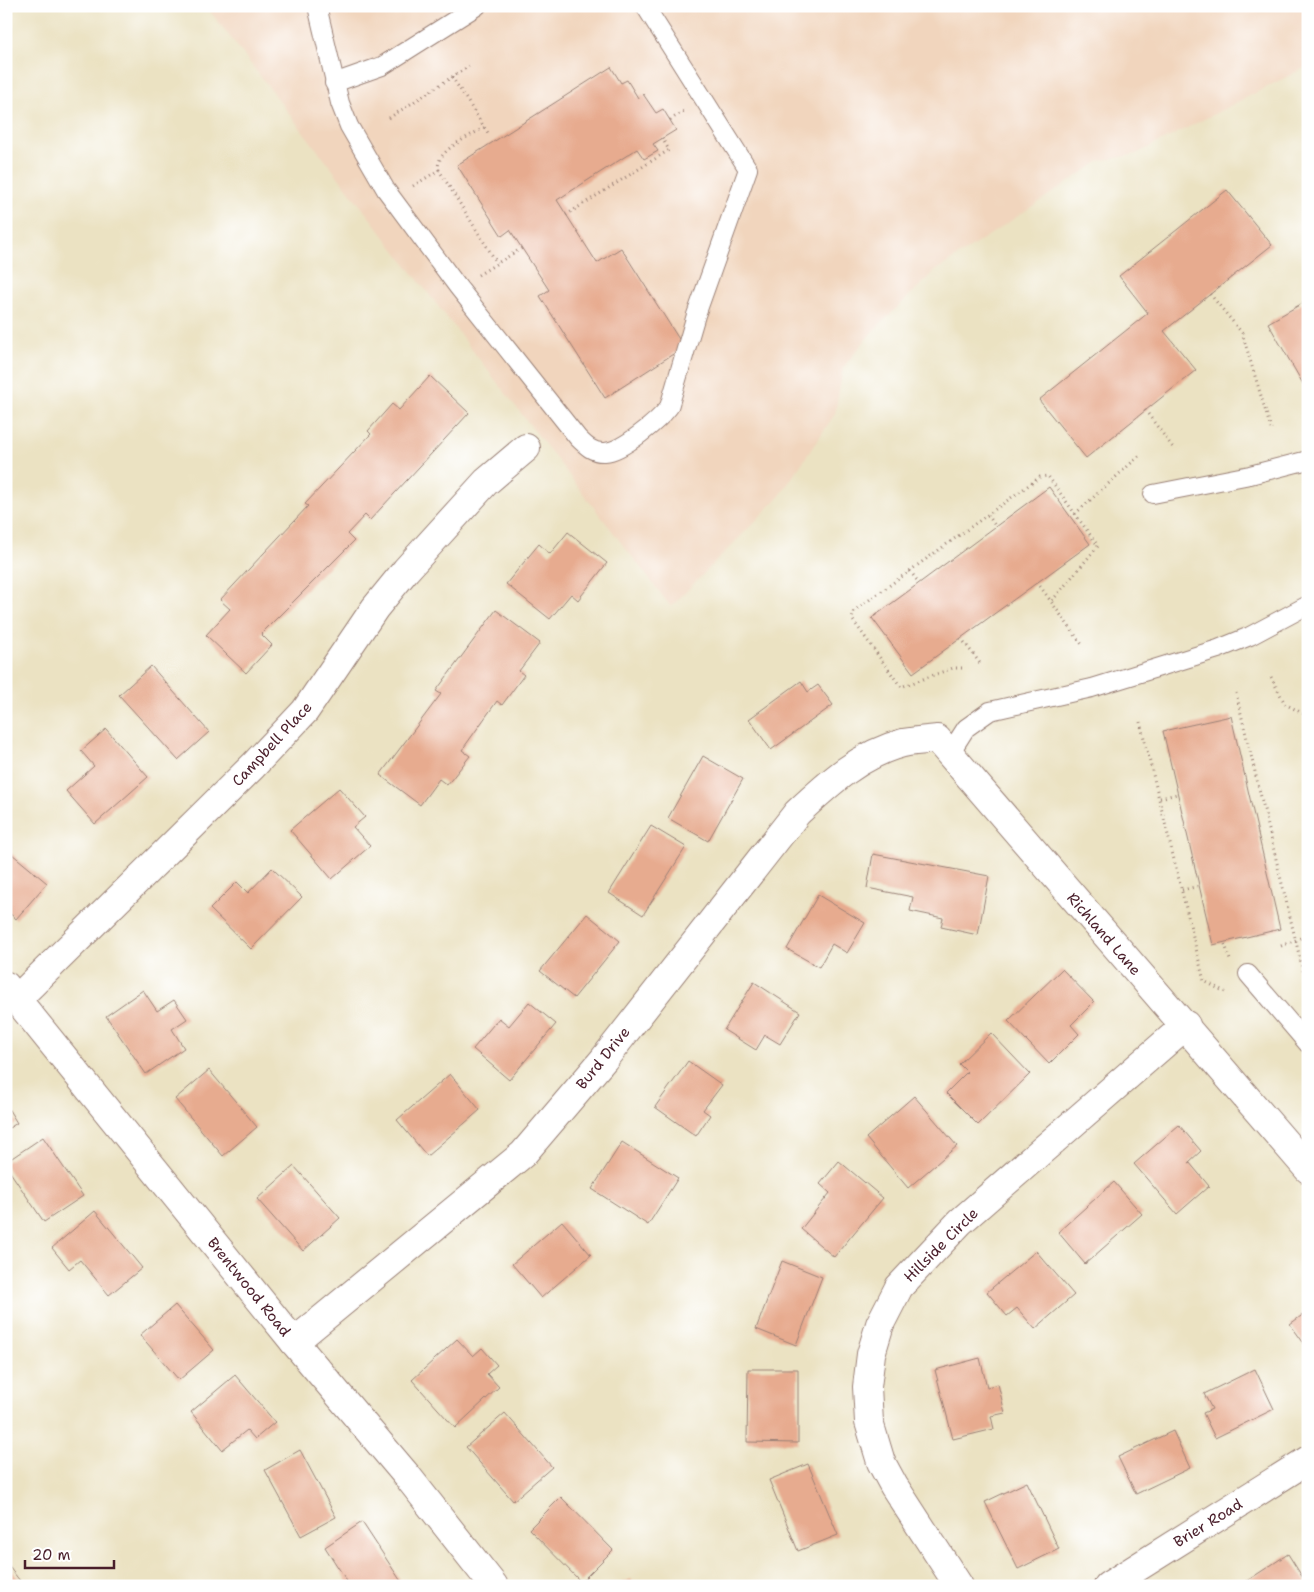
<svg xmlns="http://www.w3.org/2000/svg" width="1314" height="1592" font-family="'Shantell Sans',sans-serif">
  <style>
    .built { fill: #f1d5bd }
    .building { fill: #e7ab8f }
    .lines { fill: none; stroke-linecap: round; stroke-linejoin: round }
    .lane-casing { stroke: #9a8076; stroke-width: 20 }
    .street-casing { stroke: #9a8076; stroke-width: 30 }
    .path { stroke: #9a8076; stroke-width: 3; stroke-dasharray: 1 4; stroke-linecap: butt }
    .lane { stroke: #fff; stroke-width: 18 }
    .street { stroke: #fff; stroke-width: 28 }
    .labels { text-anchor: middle; stroke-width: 4; stroke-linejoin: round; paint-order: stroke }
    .street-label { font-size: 15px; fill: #4a1f2b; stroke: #fff }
  </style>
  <rect width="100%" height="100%" fill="#fff"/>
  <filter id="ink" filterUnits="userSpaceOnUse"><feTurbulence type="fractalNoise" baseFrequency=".02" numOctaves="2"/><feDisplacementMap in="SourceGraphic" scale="10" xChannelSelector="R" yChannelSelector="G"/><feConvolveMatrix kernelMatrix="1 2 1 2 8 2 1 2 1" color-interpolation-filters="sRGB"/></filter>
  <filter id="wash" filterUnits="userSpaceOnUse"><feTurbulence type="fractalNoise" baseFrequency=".0096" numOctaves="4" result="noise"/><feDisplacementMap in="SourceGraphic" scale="20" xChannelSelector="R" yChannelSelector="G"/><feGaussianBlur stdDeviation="1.12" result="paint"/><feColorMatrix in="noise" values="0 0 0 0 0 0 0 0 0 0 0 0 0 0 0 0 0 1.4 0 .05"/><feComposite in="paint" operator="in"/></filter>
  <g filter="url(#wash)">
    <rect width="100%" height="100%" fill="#ebe2c2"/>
    <path class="built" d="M 206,6 L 1308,6 L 1308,66 L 1136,154 L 1100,161 L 934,272 L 872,332 L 843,368 L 835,414 L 779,497 L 671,607 Z"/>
    <g id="blocks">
      <g class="building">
        <path d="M 611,67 L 621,83 L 627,80 L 638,98 L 643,94 L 656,113 L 663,109 L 676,130 L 653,144 L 658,151 L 644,159 L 637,149 L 557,200 L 597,263 L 621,248 L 684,347 L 605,398 L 540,296 L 549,290 L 510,230 L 502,236 L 457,165 Z"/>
        <path d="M 1227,190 L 1272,245 L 1164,331 L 1196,370 L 1086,458 L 1039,400 L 1148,313 L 1119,276 Z"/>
        <path d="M 1308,300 L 1308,388 L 1306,389 L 1268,323 Z"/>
        <path d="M 430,376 L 469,413 L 370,520 L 365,515 L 347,534 L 354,541 L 261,634 L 272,645 L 246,673 L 206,635 L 230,609 L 220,600 L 308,506 L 305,504 L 371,434 L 368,431 L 392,404 L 399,410 Z"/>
        <path d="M 1049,487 L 1090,544 L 913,673 L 872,618 Z"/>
        <path d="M 568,532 L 607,563 L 578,600 L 571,594 L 550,619 L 506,584 L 539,544 L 550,554 Z"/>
        <path d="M 496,610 L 540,643 L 519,671 L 524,675 L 502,705 L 497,701 L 462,750 L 470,756 L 447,785 L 439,779 L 420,805 L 380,775 L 441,694 L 436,691 Z"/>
        <path d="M 151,666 L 209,732 L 178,760 L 119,695 Z"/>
        <path d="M 801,681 L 808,692 L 818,685 L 833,705 L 771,750 L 749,719 Z"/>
        <path d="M 1231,716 L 1280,929 L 1213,945 L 1163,731 Z"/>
        <path d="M 106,729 L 148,777 L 95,824 L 66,791 L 94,766 L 81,751 Z"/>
        <path d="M 703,756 L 743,779 L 708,841 L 668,818 Z"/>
        <path d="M 339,788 L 365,817 L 353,827 L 370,846 L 332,879 L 290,830 Z"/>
        <path d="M 651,826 L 686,847 L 643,915 L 609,893 Z"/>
        <path d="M 6,849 L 47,883 L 16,919 L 6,910 Z"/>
        <path d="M 873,854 L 989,876 L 978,935 L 941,927 L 943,918 L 910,911 L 913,897 L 867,888 Z"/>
        <path d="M 272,868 L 302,897 L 251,949 L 210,909 L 237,882 L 248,893 Z"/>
        <path d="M 818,895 L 865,923 L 847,953 L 832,944 L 819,967 L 787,949 Z"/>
        <path d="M 587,914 L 620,941 L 574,998 L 540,971 Z"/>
        <path d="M 1062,969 L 1094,1002 L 1071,1025 L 1079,1034 L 1049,1064 L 1008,1021 Z"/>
        <path d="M 754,982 L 800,1012 L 780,1044 L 765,1035 L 756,1050 L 724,1030 Z"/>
        <path d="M 143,990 L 157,1011 L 174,1000 L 187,1019 L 172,1029 L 184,1048 L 146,1074 L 106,1016 Z"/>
        <path d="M 529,1002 L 556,1024 L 509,1080 L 473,1049 L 499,1018 L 509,1026 Z"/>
        <path d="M 991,1033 L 1030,1074 L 978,1125 L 946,1093 L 967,1072 L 959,1064 Z"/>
        <path d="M 688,1061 L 722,1085 L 703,1110 L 710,1115 L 696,1136 L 655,1107 Z"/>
        <path d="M 209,1070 L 257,1127 L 223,1156 L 175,1099 Z"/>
        <path d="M 450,1074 L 480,1110 L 427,1156 L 397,1120 Z"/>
        <path d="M 914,1096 L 957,1146 L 908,1188 L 866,1138 Z"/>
        <path d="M 6,1105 L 17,1123 L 6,1130 Z"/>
        <path d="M 1179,1125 L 1201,1151 L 1189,1162 L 1209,1186 L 1177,1214 L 1134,1164 Z"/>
        <path d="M 43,1137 L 83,1196 L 44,1222 L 6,1166 L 6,1162 Z"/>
        <path d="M 622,1142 L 678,1178 L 648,1225 L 592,1189 Z"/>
        <path d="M 839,1161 L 883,1198 L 834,1257 L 801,1229 L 830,1193 L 820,1184 Z"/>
        <path d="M 294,1166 L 340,1218 L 303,1251 L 257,1199 Z"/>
        <path d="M 1114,1182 L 1142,1214 L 1085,1264 L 1058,1232 Z"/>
        <path d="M 95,1211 L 142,1268 L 109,1295 L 80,1260 L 69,1269 L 52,1248 Z"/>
        <path d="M 562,1221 L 591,1255 L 541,1298 L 512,1264 Z"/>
        <path d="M 1036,1251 L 1074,1295 L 1035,1329 L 1017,1308 L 1007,1316 L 987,1292 Z"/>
        <path d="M 782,1261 L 822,1277 L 796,1345 L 756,1329 Z"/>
        <path d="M 175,1305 L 214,1350 L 179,1380 L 140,1335 Z"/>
        <path d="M 1308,1311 L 1308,1349 L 1290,1324 Z"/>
        <path d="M 457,1339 L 473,1356 L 482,1348 L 497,1365 L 487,1374 L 499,1387 L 455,1428 L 412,1380 Z"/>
        <path d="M 980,1358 L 987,1387 L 998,1384 L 1005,1413 L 991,1416 L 994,1429 L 953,1439 L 935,1370 Z"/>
        <path d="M 748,1369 L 798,1369 L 798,1443 L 747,1442 Z"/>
        <path d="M 1255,1369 L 1274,1409 L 1215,1438 L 1203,1413 L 1212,1409 L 1204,1394 Z"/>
        <path d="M 235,1375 L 275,1422 L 255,1439 L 247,1430 L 222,1450 L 191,1412 Z"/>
        <path d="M 505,1413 L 552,1467 L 513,1501 L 466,1447 Z"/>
        <path d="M 1173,1431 L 1190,1468 L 1136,1494 L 1118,1457 Z"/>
        <path d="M 300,1450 L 336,1517 L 301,1536 L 265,1470 Z"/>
        <path d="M 808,1464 L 838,1535 L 798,1551 L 769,1480 Z"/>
        <path d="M 1027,1482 L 1059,1549 L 1018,1569 L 985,1502 Z"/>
        <path d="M 561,1497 L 613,1550 L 581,1582 L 529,1529 Z"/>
        <path d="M 362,1522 L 404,1586 L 350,1586 L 325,1547 Z"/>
        <path d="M 1288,1554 L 1308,1586 L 1239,1586 Z"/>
        <path d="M 6,1563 L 24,1586 L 6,1586 Z"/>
        <path d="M 631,1579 L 634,1586 L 617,1586 Z"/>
      </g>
    </g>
  </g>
  <g filter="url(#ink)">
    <use href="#blocks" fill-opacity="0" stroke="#9a8076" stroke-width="1"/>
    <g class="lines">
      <g class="lane-casing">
        <g id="lane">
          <path d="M 317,6 L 340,103 L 349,126 L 386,190 L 458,287 L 578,438 C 586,446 593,453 605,452 C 623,451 659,420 669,407 L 696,315 L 748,169 L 645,6"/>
          <path d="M 334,83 L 382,66 L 477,6"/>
          <path d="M 1153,494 L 1250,475 L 1308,460"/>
          <path d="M 950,753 L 966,728 L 990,711 L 1092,688 L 1218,649 L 1250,636 L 1308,605"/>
          <path d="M 1248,974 L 1308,1044"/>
        </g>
      </g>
      <g class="street-casing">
        <g id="street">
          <path d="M 6,986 L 294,1342 L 408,1477 L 494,1586"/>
          <path d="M 17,999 L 253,766 L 305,711 L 375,608 L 406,570 L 486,482 L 526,448"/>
          <path d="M 294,1342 L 523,1154 L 604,1059 L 797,813 C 828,784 860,754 903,743 C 913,741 926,740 937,739 L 1308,1169"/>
          <path d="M 959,1586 L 894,1486 L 881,1462 L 869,1422 L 867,1387 L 871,1354 L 880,1324 L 899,1287 L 960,1222 L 1186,1025"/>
          <path d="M 1108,1586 L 1308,1460"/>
        </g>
      </g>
      <g class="path">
        <path d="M 452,77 L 488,133"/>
        <path d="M 389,118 L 469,66"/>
        <path d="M 670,120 L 684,111"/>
        <path d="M 439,170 C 433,151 471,136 485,127"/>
        <path d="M 413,186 L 439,170 L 497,263"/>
        <path d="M 566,215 L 669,150 L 662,138"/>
        <path d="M 478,275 L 522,248"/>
        <path d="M 1210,294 L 1242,333 L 1271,429"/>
        <path d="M 1145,410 L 1174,449"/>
        <path d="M 1075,514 L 1139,456"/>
        <path d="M 988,515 L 996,527"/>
        <path d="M 910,571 L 919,583"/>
        <path d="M 1037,582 L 1083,646"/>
        <path d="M 961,638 L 982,666"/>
        <path d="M 962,668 L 953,668 L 901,687 L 852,619 L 854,611 L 1040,477 L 1048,476 L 1098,546 L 1051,602"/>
        <path d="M 1271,677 L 1285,704 L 1308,716"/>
        <path d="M 1236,693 L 1303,971"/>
        <path d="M 1140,722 L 1204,981 L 1225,992"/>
        <path d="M 1160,798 L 1177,794"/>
        <path d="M 1182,890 L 1199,886"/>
        <path d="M 1225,944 L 1230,960"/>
        <path d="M 1281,946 L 1308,935"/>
      </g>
      <use href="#lane" class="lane"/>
      <use href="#street" class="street"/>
    </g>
  </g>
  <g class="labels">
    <g class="street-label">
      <text transform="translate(272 744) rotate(-47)" y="5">Campbell Place</text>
      <text transform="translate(1104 934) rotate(49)" y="5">Richland Lane</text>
      <text transform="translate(603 1058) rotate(-51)" y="5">Burd Drive</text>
      <text transform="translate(941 1245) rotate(-45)" y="5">Hillside Circle</text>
      <text transform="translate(249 1287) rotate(51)" y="5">Brentwood Road</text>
      <text transform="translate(1208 1523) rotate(-32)" y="5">Brier Road</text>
    </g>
  </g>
  <rect width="1314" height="1592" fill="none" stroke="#fff" stroke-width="25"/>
  <path d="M25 1560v8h89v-8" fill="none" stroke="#4a1f2b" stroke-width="2.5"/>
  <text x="32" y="1560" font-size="15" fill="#4a1f2b" stroke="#ffffff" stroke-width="4" paint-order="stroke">20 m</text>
</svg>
